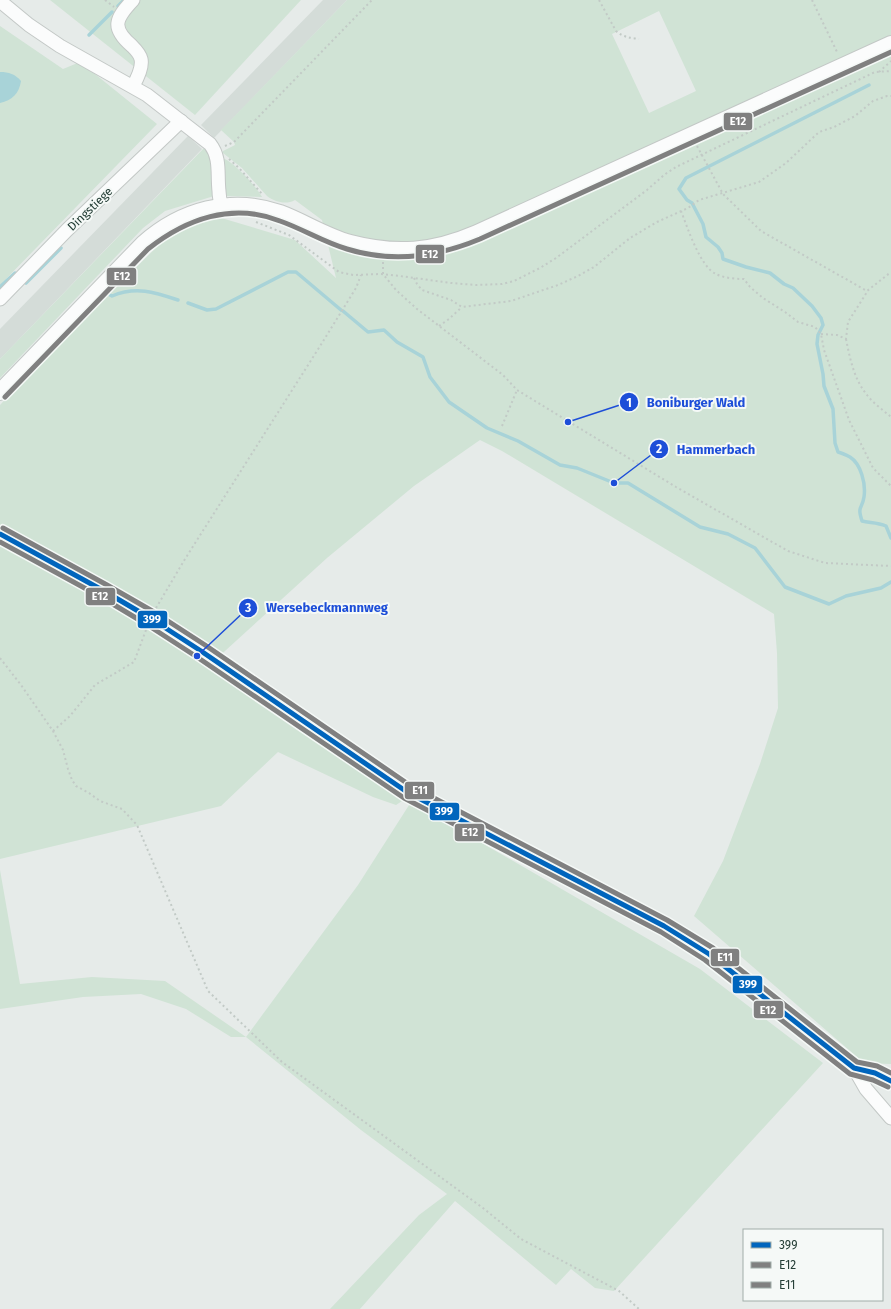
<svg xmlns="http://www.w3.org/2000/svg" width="891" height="1309" font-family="'Fira Sans',sans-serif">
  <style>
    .built { fill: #d4dcd8 }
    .green { fill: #d0e3d5; fill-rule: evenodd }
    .water { fill: #a8d3d8 }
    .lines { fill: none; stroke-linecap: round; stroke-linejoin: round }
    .stream { stroke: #a8d3d8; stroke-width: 3.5 }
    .minor-casing { stroke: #c3c8c6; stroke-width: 15 }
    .tertiary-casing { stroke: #c3c8c6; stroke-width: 18 }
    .path { stroke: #c2cac6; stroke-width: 2; stroke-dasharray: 2 3; stroke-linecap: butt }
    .minor { stroke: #fbfcfc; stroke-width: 13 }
    .tertiary { stroke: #fbfcfc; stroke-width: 16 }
    .bus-1-casing { stroke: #f5f9f7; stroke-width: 8 }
    .bus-2-casing { stroke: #f5f9f7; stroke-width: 8 }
    .bus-3-casing { stroke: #f5f9f7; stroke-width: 8 }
    .bus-1 { stroke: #0065bd; stroke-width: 5 }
    .bus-2 { stroke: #808080; stroke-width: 5 }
    .bus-3 { stroke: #808080; stroke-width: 5 }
    .labels { text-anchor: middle; stroke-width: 4; stroke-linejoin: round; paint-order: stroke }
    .street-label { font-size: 12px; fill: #243e36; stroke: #f5f9f7 }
    .leader { fill: none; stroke: #1d4ed8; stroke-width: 1.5 }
    .callout-dot { fill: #1d4ed8; stroke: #f5f9f7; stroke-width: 1.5 }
    .mark-label { font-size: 12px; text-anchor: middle; font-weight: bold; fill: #fff }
    .callout-label { font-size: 13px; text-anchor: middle; font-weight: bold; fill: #1d4ed8; stroke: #f5f9f7; stroke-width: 4; stroke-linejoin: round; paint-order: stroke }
    .line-badge { stroke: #f5f9f7; stroke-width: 1.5 }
    .badge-label { font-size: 11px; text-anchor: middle; font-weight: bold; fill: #fff }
  </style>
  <rect width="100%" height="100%" fill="#e6ebe9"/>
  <g class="built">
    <path d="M 323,0 L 347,0 L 214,138 L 201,125 Z"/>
    <path d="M 188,136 L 202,149 L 0,359 L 0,329 Z"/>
  </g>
  <g class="green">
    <path d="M 50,0 L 301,0 L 195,115 Z"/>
    <path d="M 347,0 L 891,0 L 891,1064 L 864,1063 L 694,916 L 723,861 L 760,764 L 778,708 L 777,653 L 774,614 L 502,451 L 480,440 L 414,486 L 327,558 L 214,661 L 405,799 L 396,805 L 373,797 L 278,752 L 221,806 L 0,859 L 0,405 L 46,356 L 171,233 L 218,217 L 295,240 L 336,278 L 322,220 L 295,200 C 286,205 275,202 267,196 L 242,168 L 223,153 L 223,151 L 235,145 L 234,142 L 221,130 ZM 659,11 L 696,91 L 649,113 L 612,34 Z"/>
    <path d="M 0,26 L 63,69 L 80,62 L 157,124 L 0,285 Z"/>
    <path d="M 206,146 C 215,160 213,180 214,196 L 165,211 L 143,228 L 0,378 L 0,359 Z"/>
    <path d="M 222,158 C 232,160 257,187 262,197 L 224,196 Z"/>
    <path d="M 411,802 L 700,969 L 823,1063 L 614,1291 L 595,1288 L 571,1269 L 556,1285 L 455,1201 L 360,1309 L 330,1309 L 419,1215 L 447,1194 L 361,1130 L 246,1037 L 231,1037 L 186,1009 L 141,994 L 83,997 L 0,1009 L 0,870 L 20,984 L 92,977 L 165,981 L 246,1037 L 358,885 Z"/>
  </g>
  <path class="water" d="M 0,72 C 9,72 15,74 21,81 C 19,94 12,100 0,103 Z"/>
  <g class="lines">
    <g class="stream">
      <path d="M 118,6 L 124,0"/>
      <path d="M 89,35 L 112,12"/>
      <path d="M 869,85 L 686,178 L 679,189 L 687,200 L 692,203 L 703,224 L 706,237 L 718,247 L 722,253 L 723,259 L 746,267 L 770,273 L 784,284 L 793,288 L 812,306 L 821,318 L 823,325 L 818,335 L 817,344 L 823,374 L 824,386 L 833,409 L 835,443 L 838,452 C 842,453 846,455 850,457 C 861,464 866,484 864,497 C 862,510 857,505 862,521 C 870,523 877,522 886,526 L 891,538"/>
      <path d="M 26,283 L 61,248"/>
      <path d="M 0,287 L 15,273"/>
      <path d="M 110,295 L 112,296 C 136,286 154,292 178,300"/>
      <path d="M 188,303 L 207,310 L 216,309 L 288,272 L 296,272 L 341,310"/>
      <path d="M 343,311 L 368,332 L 384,330 L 397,342 L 423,357 L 430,377 L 449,402 L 487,428 L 518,441 L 560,465 L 577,468 L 614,483 L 628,483 L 700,527 L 728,534 L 755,548 L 785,587 L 829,604 L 846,596 L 881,588 L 891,582"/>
    </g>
    <g class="minor-casing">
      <g id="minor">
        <path d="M 133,0 C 115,19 111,28 132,46 C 136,50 140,54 141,59 C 143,68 137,79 133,86"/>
        <path d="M 0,1 L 29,25 L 60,46 L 147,95 L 210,144 C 221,158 217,174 219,191 C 219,196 220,201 222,207"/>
        <path d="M 0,299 L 67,230 L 181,121"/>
        <path d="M 0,534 L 104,591 L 150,618 L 201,651 L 407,792 L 428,804 L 664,926 L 709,954 L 854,1068 L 866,1089 L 891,1118"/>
        <path d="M 854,1068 L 875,1073 L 891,1081"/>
      </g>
    </g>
    <g class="tertiary-casing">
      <path id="tertiary" d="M 0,392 L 143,244 C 181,210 231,196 280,213 C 304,222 325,236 350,243 C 396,255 433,252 477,233 L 891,44"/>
    </g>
    <g class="path">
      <path d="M 105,0 L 114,7"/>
      <path d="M 599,0 L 616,31 C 623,37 630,38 639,39"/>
      <path d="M 812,0 L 838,54"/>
      <path d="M 879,72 L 891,61"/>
      <path d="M 225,146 L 234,142 L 372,0"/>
      <path d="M 697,146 L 723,194 L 761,231 L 867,291 L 891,272"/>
      <path d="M 229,159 L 239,168 L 263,195"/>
      <path d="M 681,211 C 687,226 700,267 716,274 C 724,278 735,279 744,279 L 750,287 L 763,298 L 785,312 L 798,322 L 815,327 L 821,334 L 824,350 L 849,420 L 873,468 L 891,486"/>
      <path d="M 256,222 L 289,235 L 339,272 L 353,275 L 381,274 L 400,276 L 451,283 L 476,285 L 502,284 L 514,281 L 540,268 L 556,258 L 647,190 L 664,175 L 676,167 L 875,72 L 891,71"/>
      <path d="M 383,262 L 383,274 L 396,290 L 417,309 L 503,375 L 517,390 L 676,487 L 788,551 L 825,563 L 891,566"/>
      <path d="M 414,278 L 417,284 L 422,290 L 451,300 L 462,307 L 511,301 L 558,285 L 578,276 L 594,267 L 630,238 L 657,222 L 688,208 L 699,200 L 759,182 L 786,163 L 819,132 L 834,127 L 855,116 L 873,101 L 887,96 L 891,96"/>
      <path d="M 439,326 L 449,319 L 462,307"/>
      <path d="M 821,334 L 837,335 L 846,339 L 848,322 L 867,292"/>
      <path d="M 846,339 C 850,359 854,379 867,395 C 873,403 883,410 891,417"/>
      <path d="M 502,426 L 517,390"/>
      <path d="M 156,608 L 185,559 L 322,343 L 356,288 L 361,275"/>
      <path d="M 0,658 L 21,685 L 53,731 L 63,750 L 68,769 L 72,780 L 76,786 L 89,793 L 100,801 L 122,809 L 137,825 L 208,991 L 282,1062 L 483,1208 L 521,1239 L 619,1291 L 639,1309"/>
      <path d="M 53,731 L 70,716 L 95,685 L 134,662 L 146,630"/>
    </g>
    <use href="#minor" class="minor"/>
    <use href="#tertiary" class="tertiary"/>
    <g class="bus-1-casing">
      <path id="bus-1" d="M 0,534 L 104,591 L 150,618 L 201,651 L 407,792 L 664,926 L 709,954 L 854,1068 L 875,1073 L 891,1081"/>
    </g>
    <g class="bus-2-casing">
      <g id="bus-2">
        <path d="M 5,397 L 148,249 C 186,219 232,202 280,221 C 303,229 323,242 347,249 C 392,263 437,257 480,239 L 891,52"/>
        <path d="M 0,542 L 101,597 L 146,624 L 197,657 L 404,798 L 661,932 L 705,960 L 850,1074 L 873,1080 L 888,1087"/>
      </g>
    </g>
    <g class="bus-3-casing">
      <path id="bus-3" d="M 3,528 L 107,585 L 154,612 L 205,645 L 411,786 L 667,920 L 713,948 L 857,1062 L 877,1066 L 891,1073"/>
    </g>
    <use href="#bus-1" class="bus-1"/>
    <use href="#bus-2" class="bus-2"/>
    <use href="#bus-3" class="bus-3"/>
  </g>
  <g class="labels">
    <g class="street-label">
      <text transform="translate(90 209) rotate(-44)" y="4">Dingstiege</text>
    </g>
  </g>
  <path class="leader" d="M568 422L629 402M614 483L659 449M197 656L248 608"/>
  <g class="callout-dot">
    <circle cx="568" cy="422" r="4"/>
    <circle cx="614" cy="483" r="4"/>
    <circle cx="197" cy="656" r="4"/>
    <circle cx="629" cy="402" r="10"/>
    <circle cx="659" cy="449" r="10"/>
    <circle cx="248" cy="608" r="10"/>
  </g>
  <g class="mark-label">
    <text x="629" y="407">1</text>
    <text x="659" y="453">2</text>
    <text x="248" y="612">3</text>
  </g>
  <g class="callout-label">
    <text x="696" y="407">Boniburger Wald</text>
    <text x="716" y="454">Hammerbach</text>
    <text x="327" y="612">Wersebeckmannweg</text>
  </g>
  <g class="line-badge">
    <rect x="723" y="112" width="30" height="19" rx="4" fill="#808080"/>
    <rect x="415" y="244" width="30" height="20" rx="4" fill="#808080"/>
    <rect x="106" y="267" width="31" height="19" rx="4" fill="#808080"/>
    <rect x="85" y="587" width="31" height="19" rx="4" fill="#808080"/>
    <rect x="137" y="610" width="31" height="19" rx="4" fill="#0065bd"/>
    <rect x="404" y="781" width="31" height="19" rx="4" fill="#808080"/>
    <rect x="429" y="802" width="31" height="19" rx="4" fill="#0065bd"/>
    <rect x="454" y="823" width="31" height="19" rx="4" fill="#808080"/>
    <rect x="710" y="948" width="30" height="19" rx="4" fill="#808080"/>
    <rect x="732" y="975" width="31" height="19" rx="4" fill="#0065bd"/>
    <rect x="753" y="1000" width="31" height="19" rx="4" fill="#808080"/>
  </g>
  <g class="badge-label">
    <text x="738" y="125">E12</text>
    <text x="430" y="258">E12</text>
    <text x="122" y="280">E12</text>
    <text x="100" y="600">E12</text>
    <text x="152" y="623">399</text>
    <text x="420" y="794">E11</text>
    <text x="444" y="815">399</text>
    <text x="470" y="836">E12</text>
    <text x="725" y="961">E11</text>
    <text x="748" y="988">399</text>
    <text x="768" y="1014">E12</text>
  </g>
  <rect x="743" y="1229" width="140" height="72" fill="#f5f9f7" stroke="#a1aeaa"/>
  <rect x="751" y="1242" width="20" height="6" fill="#0065bd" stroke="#a1aeaa"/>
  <text x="779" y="1249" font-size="12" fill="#243e36">399</text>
  <rect x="751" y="1262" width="20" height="6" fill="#808080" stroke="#a1aeaa"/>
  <text x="779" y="1269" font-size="12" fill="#243e36">E12</text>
  <rect x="751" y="1282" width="20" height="6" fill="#808080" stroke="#a1aeaa"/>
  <text x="779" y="1289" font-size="12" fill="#243e36">E11</text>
</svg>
